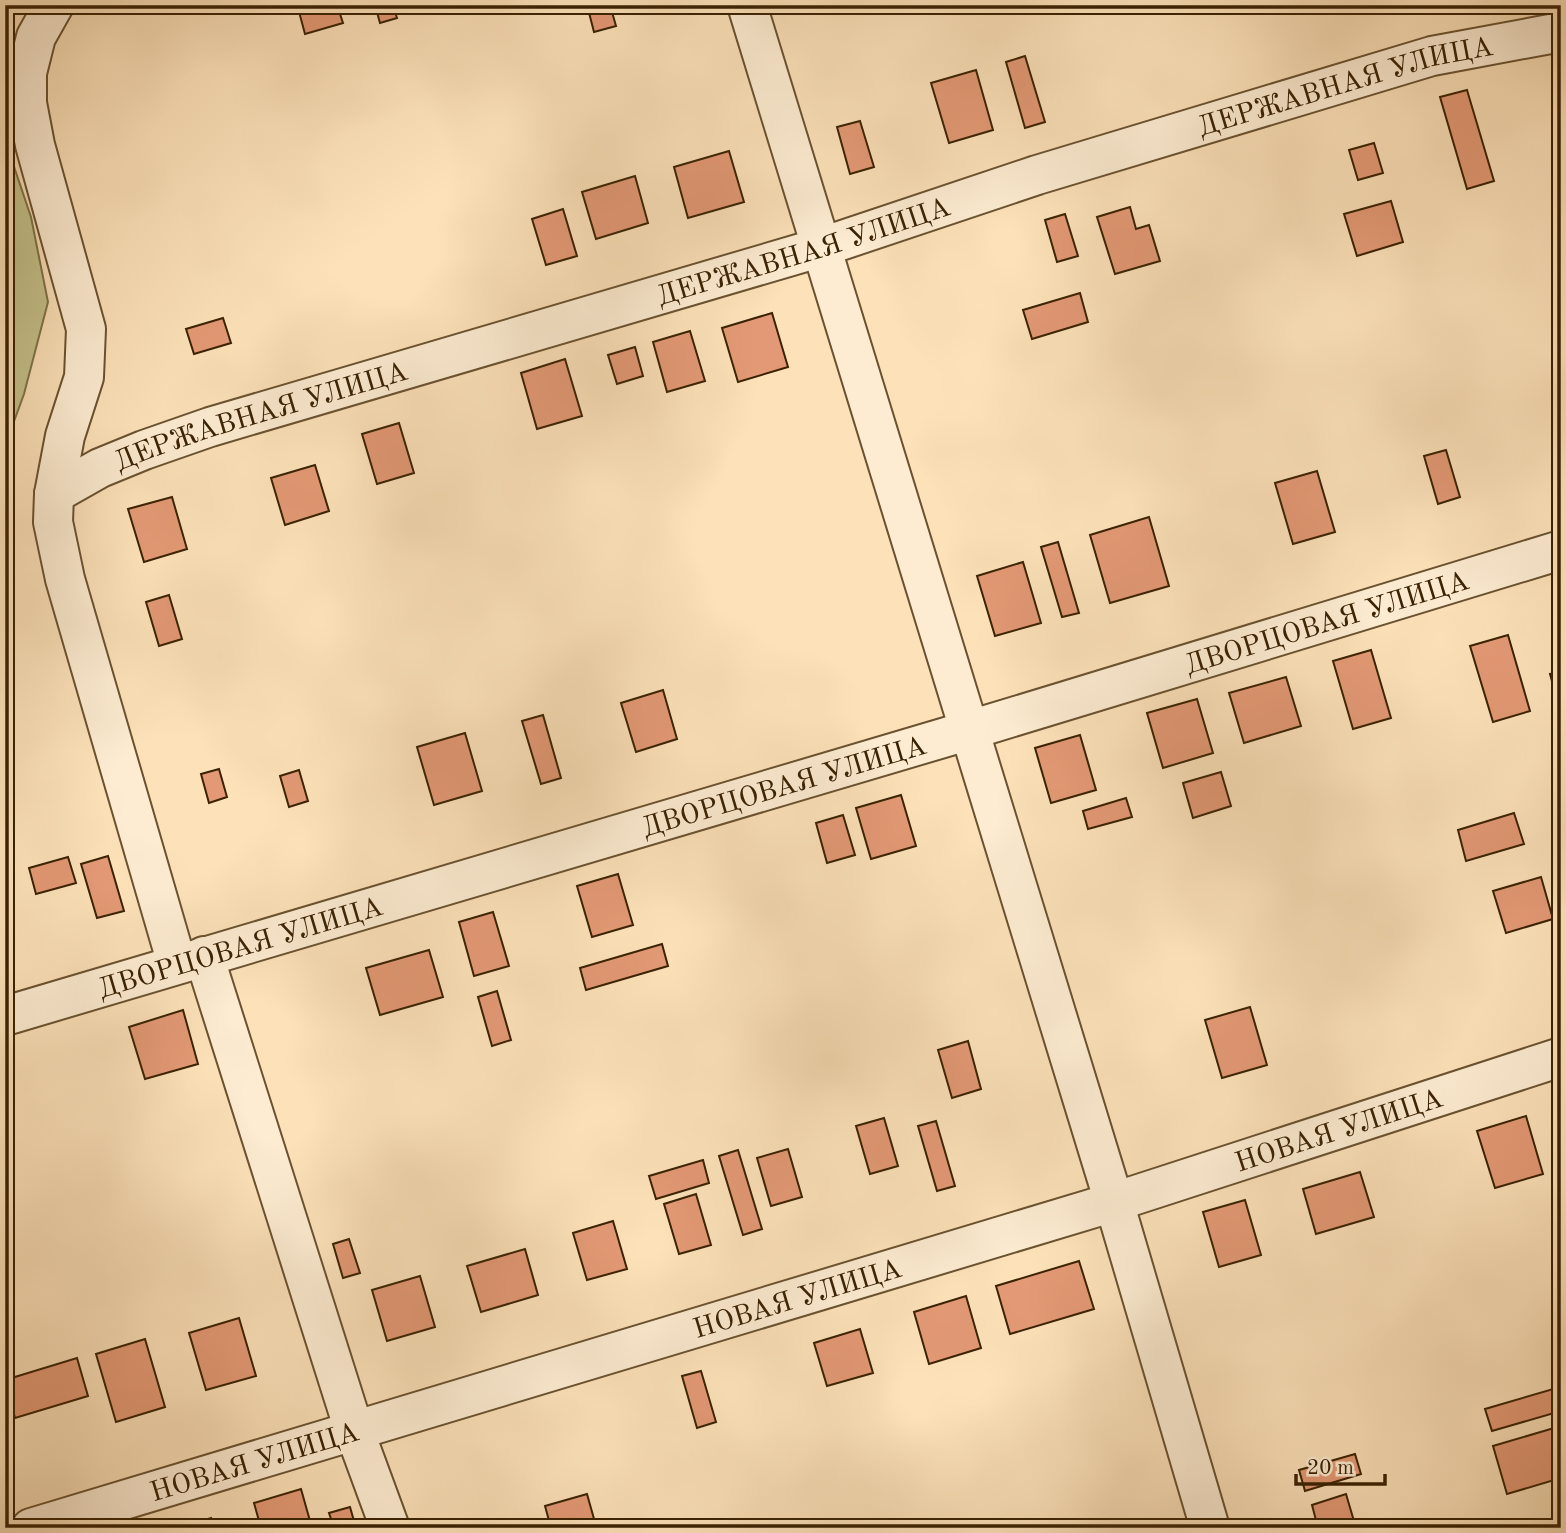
<svg xmlns="http://www.w3.org/2000/svg" width="1566" height="1533" font-family="'Old Standard TT',serif">
  <style>
    .green { fill: #c4c18b; stroke: #7f7247; stroke-width: 2 }
    .building { fill: #e39975; stroke: #3a2203; stroke-width: 2 }
    .lines { fill: none; stroke-linecap: round; stroke-linejoin: round }
    .minor-casing { stroke: #6a5230; stroke-width: 42 }
    .minor { stroke: #fdecd2; stroke-width: 38 }
    .labels { text-anchor: middle; stroke-width: 7; stroke-linejoin: round; paint-order: stroke }
    .street-label { font-size: 28px; fill: #3a2203; stroke: #fdecd2 }
  </style>
  <rect width="100%" height="100%" fill="#fce1b9"/>
  <filter id="stains"><feTurbulence type="fractalNoise" baseFrequency=".00286" numOctaves="4"/><feColorMatrix values="0 0 0 0 .2 0 0 0 0 .09 0 0 0 0 .02 0 0 0 .5 -.17"/></filter>
  <radialGradient id="worn" r=".72"><stop offset=".6" stop-color="#630" stop-opacity="0"/><stop offset="1" stop-color="#630" stop-opacity=".3"/></radialGradient>
  <path class="green" d="M 5,140 L 31,217 L 48,302 L 24,394 L 5,446 Z"/>
  <g class="building">
    <path d="M 308,5 L 337,5 L 343,23 L 305,34 L 298,8 Z"/>
    <path d="M 375,5 L 393,5 L 397,18 L 380,23 Z"/>
    <path d="M 587,5 L 610,5 L 616,26 L 594,32 Z"/>
    <path d="M 1025,56 L 1045,122 L 1025,128 L 1006,62 Z"/>
    <path d="M 976,70 L 993,130 L 949,143 L 931,83 Z"/>
    <path d="M 1467,90 L 1494,181 L 1467,189 L 1440,97 Z"/>
    <path d="M 860,121 L 874,167 L 850,174 L 837,127 Z"/>
    <path d="M 1374,143 L 1383,173 L 1358,180 L 1349,150 Z"/>
    <path d="M 729,151 L 744,202 L 688,218 L 674,167 Z"/>
    <path d="M 635,176 L 648,223 L 596,239 L 582,192 Z"/>
    <path d="M 1391,201 L 1403,242 L 1357,256 L 1344,214 Z"/>
    <path d="M 1130,207 L 1136,229 L 1149,225 L 1160,261 L 1115,274 L 1097,217 Z"/>
    <path d="M 563,209 L 577,256 L 546,265 L 532,219 Z"/>
    <path d="M 1065,214 L 1078,256 L 1057,262 L 1045,220 Z"/>
    <path d="M 1080,293 L 1088,322 L 1032,339 L 1023,310 Z"/>
    <path d="M 772,313 L 788,367 L 738,382 L 722,328 Z"/>
    <path d="M 223,318 L 231,343 L 194,354 L 186,329 Z"/>
    <path d="M 690,331 L 705,381 L 667,392 L 653,342 Z"/>
    <path d="M 635,347 L 643,376 L 617,384 L 608,355 Z"/>
    <path d="M 565,359 L 582,416 L 537,429 L 521,373 Z"/>
    <path d="M 399,423 L 414,473 L 377,484 L 362,434 Z"/>
    <path d="M 1446,450 L 1460,497 L 1438,504 L 1424,456 Z"/>
    <path d="M 315,465 L 329,511 L 285,525 L 271,478 Z"/>
    <path d="M 1317,471 L 1335,532 L 1293,544 L 1275,483 Z"/>
    <path d="M 172,497 L 187,549 L 144,562 L 128,509 Z"/>
    <path d="M 1149,517 L 1169,586 L 1110,603 L 1090,535 Z"/>
    <path d="M 1058,542 L 1079,613 L 1062,617 L 1041,547 Z"/>
    <path d="M 1023,562 L 1041,623 L 995,636 L 977,576 Z"/>
    <path d="M 169,595 L 182,639 L 159,646 L 146,602 Z"/>
    <path d="M 1508,635 L 1530,711 L 1493,722 L 1470,646 Z"/>
    <path d="M 1371,650 L 1391,718 L 1353,729 L 1333,661 Z"/>
    <path d="M 1561,671 L 1561,691 L 1555,692 L 1550,674 Z"/>
    <path d="M 1286,677 L 1301,726 L 1244,743 L 1229,693 Z"/>
    <path d="M 663,690 L 677,739 L 636,752 L 621,703 Z"/>
    <path d="M 1197,699 L 1213,753 L 1163,768 L 1147,713 Z"/>
    <path d="M 543,715 L 561,778 L 541,784 L 522,721 Z"/>
    <path d="M 465,733 L 482,791 L 434,805 L 417,747 Z"/>
    <path d="M 1080,735 L 1096,790 L 1051,803 L 1035,748 Z"/>
    <path d="M 219,769 L 227,797 L 209,803 L 201,774 Z"/>
    <path d="M 299,770 L 308,801 L 289,807 L 280,776 Z"/>
    <path d="M 1221,772 L 1231,806 L 1193,818 L 1183,783 Z"/>
    <path d="M 901,795 L 916,846 L 871,859 L 856,808 Z"/>
    <path d="M 1126,798 L 1132,817 L 1088,829 L 1083,811 Z"/>
    <path d="M 1514,813 L 1524,844 L 1466,861 L 1458,830 Z"/>
    <path d="M 843,815 L 855,855 L 827,863 L 816,823 Z"/>
    <path d="M 108,856 L 124,911 L 97,918 L 81,864 Z"/>
    <path d="M 68,857 L 76,883 L 36,894 L 29,868 Z"/>
    <path d="M 618,874 L 633,925 L 592,937 L 577,886 Z"/>
    <path d="M 1541,877 L 1553,919 L 1506,933 L 1493,891 Z"/>
    <path d="M 493,912 L 509,966 L 474,976 L 459,922 Z"/>
    <path d="M 662,944 L 668,966 L 586,990 L 580,968 Z"/>
    <path d="M 429,950 L 443,997 L 380,1015 L 366,968 Z"/>
    <path d="M 497,991 L 511,1040 L 492,1046 L 478,997 Z"/>
    <path d="M 1250,1007 L 1267,1065 L 1222,1078 L 1205,1020 Z"/>
    <path d="M 183,1010 L 198,1064 L 145,1079 L 129,1027 Z"/>
    <path d="M 968,1041 L 981,1089 L 952,1098 L 938,1050 Z"/>
    <path d="M 1526,1116 L 1543,1174 L 1495,1188 L 1477,1131 Z"/>
    <path d="M 884,1118 L 898,1166 L 870,1174 L 856,1126 Z"/>
    <path d="M 936,1121 L 955,1186 L 937,1191 L 918,1126 Z"/>
    <path d="M 788,1149 L 802,1197 L 771,1206 L 757,1158 Z"/>
    <path d="M 738,1150 L 762,1229 L 743,1235 L 719,1156 Z"/>
    <path d="M 703,1160 L 709,1183 L 656,1199 L 649,1176 Z"/>
    <path d="M 1360,1172 L 1374,1217 L 1316,1234 L 1303,1189 Z"/>
    <path d="M 696,1194 L 711,1245 L 679,1254 L 664,1204 Z"/>
    <path d="M 1245,1200 L 1261,1255 L 1219,1267 L 1203,1212 Z"/>
    <path d="M 613,1221 L 627,1269 L 587,1280 L 573,1233 Z"/>
    <path d="M 349,1239 L 360,1273 L 343,1278 L 333,1244 Z"/>
    <path d="M 525,1249 L 538,1295 L 481,1312 L 467,1266 Z"/>
    <path d="M 1079,1261 L 1094,1309 L 1010,1334 L 996,1286 Z"/>
    <path d="M 420,1276 L 435,1327 L 387,1341 L 372,1290 Z"/>
    <path d="M 966,1296 L 981,1348 L 929,1364 L 914,1312 Z"/>
    <path d="M 239,1318 L 256,1376 L 206,1390 L 189,1333 Z"/>
    <path d="M 860,1329 L 873,1373 L 827,1386 L 814,1343 Z"/>
    <path d="M 145,1339 L 165,1407 L 116,1422 L 96,1354 Z"/>
    <path d="M 77,1358 L 88,1396 L 15,1418 L 5,1380 Z"/>
    <path d="M 701,1371 L 716,1422 L 697,1428 L 682,1376 Z"/>
    <path d="M 1560,1387 L 1561,1411 L 1492,1431 L 1485,1409 Z"/>
    <path d="M 1554,1428 L 1561,1451 L 1561,1478 L 1507,1494 L 1493,1446 Z"/>
    <path d="M 1355,1454 L 1361,1474 L 1305,1491 L 1299,1470 Z"/>
    <path d="M 301,1489 L 312,1528 L 261,1528 L 254,1503 Z"/>
    <path d="M 587,1494 L 596,1526 L 551,1528 L 545,1506 Z"/>
    <path d="M 1346,1494 L 1356,1528 L 1318,1528 L 1312,1505 Z"/>
    <path d="M 350,1507 L 356,1528 L 334,1528 L 329,1513 Z"/>
    <path d="M 211,1518 L 214,1528 L 179,1528 Z"/>
  </g>
  <g class="lines">
    <g class="minor-casing">
      <g id="minor">
        <path d="M 54,5 L 36,37 L 27,73 L 27,103 L 35,145 L 86,329 L 84,377 L 65,436 L 54,494 L 53,522 L 65,579 L 177,964"/>
        <path d="M 747,5 L 1114,1202 L 1210,1528"/>
        <path id="s1" d="M 54,494 L 100,468 L 144,450 L 210,427 L 822,247 L 1037,175 L 1432,56 L 1561,32"/>
        <path d="M 204,956 L 354,1430 L 390,1528"/>
        <path id="s2" d="M 5,1016 L 970,730 L 1561,550"/>
        <path id="s3" d="M 31,1528 L 1114,1202 L 1561,1057"/>
      </g>
    </g>
    <use href="#minor" class="minor"/>
  </g>
  <g class="labels">
    <g class="street-label">
      <text dy="10" stroke="none"><textPath href="#s1" startOffset="1356">ДЕРЖАВНАЯ УЛИЦА</textPath></text>
      <text dy="10" stroke="none"><textPath href="#s1" startOffset="789">ДЕРЖАВНАЯ УЛИЦА</textPath></text>
      <text dy="10" stroke="none"><textPath href="#s1" startOffset="222">ДЕРЖАВНАЯ УЛИЦА</textPath></text>
      <text dy="10" stroke="none"><textPath href="#s2" startOffset="1379">ДВОРЦОВАЯ УЛИЦА</textPath></text>
      <text dy="10" stroke="none"><textPath href="#s2" startOffset="812">ДВОРЦОВАЯ УЛИЦА</textPath></text>
      <text dy="10" stroke="none"><textPath href="#s2" startOffset="245">ДВОРЦОВАЯ УЛИЦА</textPath></text>
      <text dy="10" stroke="none"><textPath href="#s3" startOffset="1367">НОВАЯ УЛИЦА</textPath></text>
      <text dy="10" stroke="none"><textPath href="#s3" startOffset="800">НОВАЯ УЛИЦА</textPath></text>
      <text dy="10" stroke="none"><textPath href="#s3" startOffset="233">НОВАЯ УЛИЦА</textPath></text>
    </g>
  </g>
  <rect width="1566" height="1533" fill="none" stroke="#fce1b9" stroke-width="28"/>
  <rect x="7" y="7" width="1552" height="1519" fill="none" stroke="#3a2203" stroke-width="3.5"/>
  <rect x="14" y="14" width="1538" height="1505" fill="none" stroke="#3a2203" stroke-width="2"/>
  <path d="M1296 1474v10h89v-10" fill="none" stroke="#3a2203" stroke-width="3.5"/>
  <text x="1307" y="1474" font-size="21" fill="#3a2203" stroke="#fdecd2" stroke-width="5" paint-order="stroke">20 m</text>
  <rect width="100%" height="100%" filter="url(#stains)"/>
  <rect width="100%" height="100%" fill="url(#worn)"/>
</svg>
